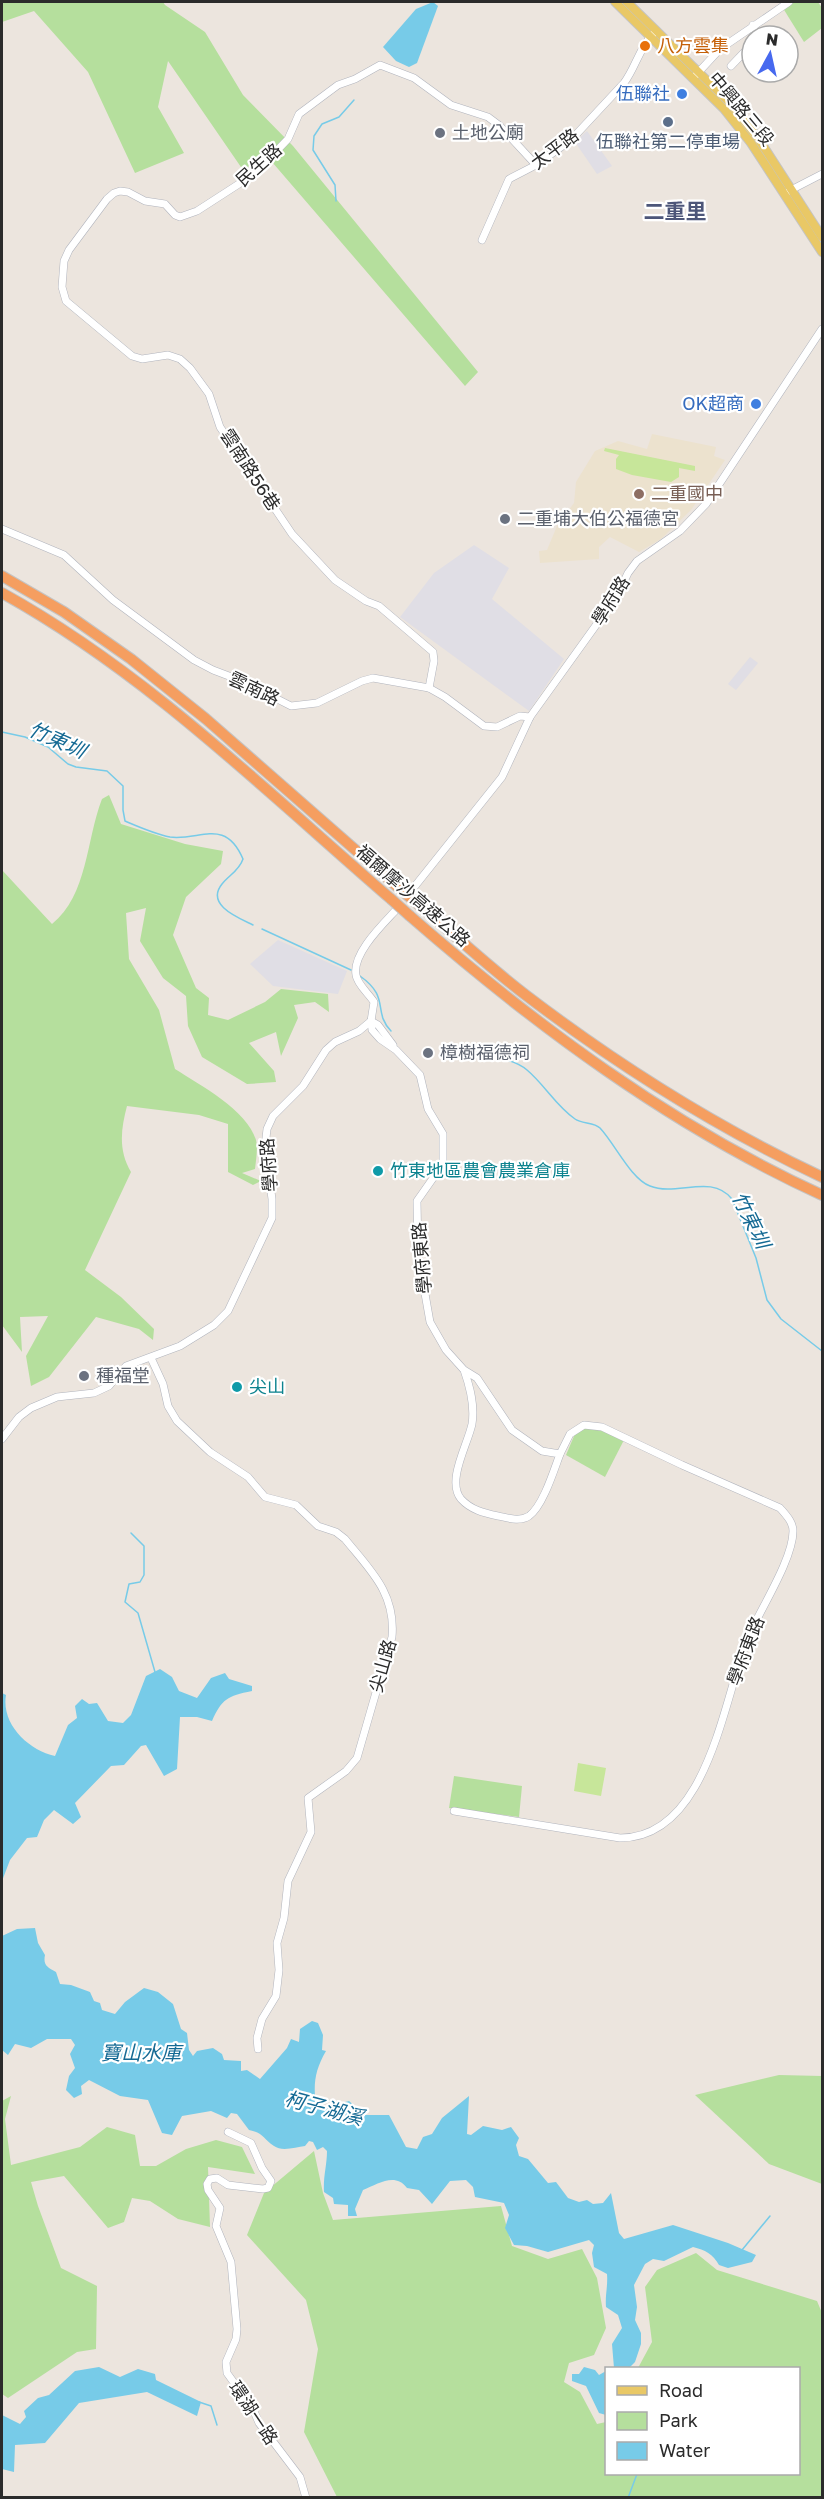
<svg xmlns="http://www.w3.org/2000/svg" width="824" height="2499" font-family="'Golos Text','Noto Sans TC',sans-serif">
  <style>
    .industrial { fill: #e0dee5 }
    .education { fill: #ece2ce }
    .green { fill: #b5df9d }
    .pitch { fill: #c7e69a }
    .water { fill: #77cbe8 }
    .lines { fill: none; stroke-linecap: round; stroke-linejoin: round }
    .stream { stroke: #77cbe8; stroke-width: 1.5 }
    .minor-casing { stroke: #b1b4bd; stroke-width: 8 }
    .major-casing { stroke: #c4c4c4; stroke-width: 10 }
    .highway-casing { stroke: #c4c4c4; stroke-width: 12 }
    .minor { stroke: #fff; stroke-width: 7 }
    .major { stroke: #e9c866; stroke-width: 8 }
    .highway { stroke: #f59e60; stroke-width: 10 }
    .highway-bridge-casing { stroke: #c4c4c4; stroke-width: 12; stroke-linecap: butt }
    .highway-bridge { stroke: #f59e60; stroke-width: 10 }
    .food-dot { fill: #e8710a; stroke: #fff; stroke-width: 2 }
    .shop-dot { fill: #3f7fe0; stroke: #fff; stroke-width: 2 }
    .service-dot { fill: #5c6f8a; stroke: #fff; stroke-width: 2 }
    .worship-dot { fill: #6b7280; stroke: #fff; stroke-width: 2 }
    .education-dot { fill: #8d6e63; stroke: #fff; stroke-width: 2 }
    .culture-dot { fill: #0f9aa8; stroke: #fff; stroke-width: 2 }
    .labels { text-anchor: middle; stroke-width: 4.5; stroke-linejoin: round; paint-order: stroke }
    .food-label { font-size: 18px; fill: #c56008; stroke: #fff; text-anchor: start }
    .shop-label { font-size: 18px; fill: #366cbe; stroke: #fff; text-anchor: end }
    .street-label { font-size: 18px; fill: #2b2b2b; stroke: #fff }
    .worship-label { font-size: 18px; fill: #5b616d; stroke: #fff; text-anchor: start }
    .service-label { font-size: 18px; fill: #4e5e75; stroke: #fff }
    .education-label { font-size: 18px; fill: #785e54; stroke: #fff; text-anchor: start }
    .culture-label { font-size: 18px; fill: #0d838f; stroke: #fff; text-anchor: start }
    .water-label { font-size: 20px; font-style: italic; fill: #156a94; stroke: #fff }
    .quarter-label { font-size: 21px; font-weight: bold; fill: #4d5679; stroke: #fff }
  </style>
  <rect width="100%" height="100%" fill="#ece5de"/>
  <g class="industrial">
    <path d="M 587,131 L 612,166 L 597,174 L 575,142 Z"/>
    <path d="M 474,545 L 509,568 L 492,599 L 564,659 L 529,711 L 400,617 L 434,573 Z"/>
    <path d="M 750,657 L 758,663 L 736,690 L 728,684 Z"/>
    <path d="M 278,940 L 347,971 L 338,994 L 273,986 L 250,964 Z"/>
  </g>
  <path class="education" d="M 652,434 L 716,447 L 714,456 L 725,460 L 691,510 L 661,539 L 639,552 L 610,537 L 599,547 L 599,559 L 540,563 L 539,551 L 547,550 L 557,526 L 574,503 L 576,482 L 595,451 L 618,441 L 647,449 Z"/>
  <g class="green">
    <path d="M 2,2 L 163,2 L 165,5 L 205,32 L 243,95 L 293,146 L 478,372 L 465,386 L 266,155 L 243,170 L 168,61 L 158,107 L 184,153 L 135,173 L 88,72 L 34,11 L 2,22 Z"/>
    <path d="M 787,2 L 818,2 L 822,8 L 822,28 L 804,42 L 781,5 Z"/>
    <path d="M 109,795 L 121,824 L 185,844 L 223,851 L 221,864 L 186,897 L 173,935 L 196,988 L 209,998 L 208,1015 L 228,1020 L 265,1002 L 281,989 L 328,994 L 329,1012 L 315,1002 L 294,1005 L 298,1018 L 281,1056 L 276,1032 L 249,1043 L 274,1071 L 276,1082 L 247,1084 L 202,1057 L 188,1026 L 186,996 L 163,978 L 140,941 L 146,908 L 126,913 L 129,959 L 159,1010 L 175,1069 C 200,1085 247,1110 256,1140 C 258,1148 256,1160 255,1169 L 242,1173 L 261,1181 L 253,1185 L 228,1172 L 228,1124 L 199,1115 L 127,1106 C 121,1129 118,1150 131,1172 L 85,1270 L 121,1297 L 154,1329 L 153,1340 L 139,1329 L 96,1317 L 49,1377 L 31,1386 L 26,1356 L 48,1316 L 20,1317 L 22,1352 L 2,1325 L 2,870 L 52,924 C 88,895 86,840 102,799 Z"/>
    <path d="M 596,1424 L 625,1438 L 605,1477 L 566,1455 L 577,1429 Z"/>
    <path d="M 454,1776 L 522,1786 L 519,1817 L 449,1808 Z"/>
    <path d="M 779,2075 L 822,2076 L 822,2184 L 769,2164 L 695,2095 Z"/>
    <path d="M 11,2096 L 5,2119 L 11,2165 L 80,2147 L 107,2127 L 135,2135 L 140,2166 L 156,2166 L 186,2149 L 216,2140 L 242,2147 L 255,2174 L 208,2167 L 210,2227 L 178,2219 L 150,2201 L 132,2198 L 124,2222 L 108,2228 L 64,2176 L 31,2182 L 38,2206 L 61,2268 L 97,2286 L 96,2349 L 77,2352 L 8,2398 L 2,2394 L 2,2101 Z"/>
    <path d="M 314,2151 L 323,2193 L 333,2220 L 501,2206 L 512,2246 L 548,2259 L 582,2249 L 597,2278 L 606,2328 L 594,2355 L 569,2363 L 564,2382 L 580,2392 L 597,2424 L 606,2422 L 606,2474 L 798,2474 L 798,2368 L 638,2368 L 652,2342 L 645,2287 L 657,2270 L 696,2253 L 717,2270 L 817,2301 L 822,2313 L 822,2497 L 337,2497 L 304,2432 L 318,2349 L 306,2300 L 247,2235 L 264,2193 Z"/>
  </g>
  <g class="pitch">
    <path d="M 605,448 L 695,466 L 695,471 L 679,468 L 679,477 L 671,482 L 632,475 L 616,469 L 616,459 L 619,455 L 604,451 Z"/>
    <path d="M 578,1763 L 606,1768 L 601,1796 L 574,1791 Z"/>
  </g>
  <g class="water">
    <path d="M 433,2 L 438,6 L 417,63 L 409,67 L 396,61 L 383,47 L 416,9 Z"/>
    <path d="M 160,1669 L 172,1677 L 179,1691 L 197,1698 L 211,1678 L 225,1673 L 229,1679 L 252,1686 L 252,1691 C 227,1696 222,1699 212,1721 L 197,1717 L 180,1717 L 177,1769 L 164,1776 L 146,1745 L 141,1746 L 124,1765 L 111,1766 L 75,1803 L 81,1817 L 73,1824 L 54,1810 L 44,1820 L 37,1837 L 27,1838 L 10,1860 L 2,1881 L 2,1693 L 6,1695 C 1,1724 28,1750 55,1756 L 68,1725 L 77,1718 L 75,1706 L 82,1699 L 89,1704 L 97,1703 L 108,1721 L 123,1723 L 131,1715 L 146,1676 Z"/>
    <path d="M 35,1928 L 38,1943 L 45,1955 C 43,1965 47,1967 56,1972 L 60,1984 L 71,1985 L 90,1992 L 94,2001 L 100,2003 L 102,2010 L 115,2014 L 125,2002 L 144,1988 L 158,1992 L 173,2004 L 181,2029 L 187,2033 L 189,2050 L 193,2056 L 197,2051 L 213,2048 L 222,2054 L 224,2060 L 241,2061 L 241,2071 L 247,2070 L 260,2079 L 287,2048 L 291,2039 L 299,2042 L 300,2029 L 312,2021 L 318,2023 L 323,2035 L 322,2050 L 326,2051 C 315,2070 313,2084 316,2105 L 323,2108 L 349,2101 L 358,2109 L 359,2115 L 389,2115 L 406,2147 L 417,2149 L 423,2137 L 432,2134 L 442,2118 L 469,2096 L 467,2134 L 471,2135 L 483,2126 L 502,2130 L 511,2127 L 519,2138 L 516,2145 L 519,2156 L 528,2159 L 548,2183 L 556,2182 L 568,2198 L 579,2202 L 587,2200 L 593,2204 L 603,2203 L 611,2193 L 619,2233 L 624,2239 L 673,2225 L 728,2243 L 756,2255 L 752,2262 L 728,2268 L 719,2265 C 713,2254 705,2250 693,2247 L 664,2261 L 653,2259 L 645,2264 L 634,2285 L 637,2307 L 635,2320 L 641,2333 L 641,2344 L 635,2362 L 629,2368 L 614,2368 L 612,2344 L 622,2328 L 618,2315 L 606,2307 C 605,2295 608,2286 607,2274 L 594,2267 L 592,2253 L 594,2245 L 589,2240 L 548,2252 L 527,2246 L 514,2245 L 505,2228 L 509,2215 L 504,2203 L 475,2197 L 473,2187 L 466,2180 L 450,2181 L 432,2204 L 419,2190 L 407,2188 C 395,2172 378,2184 363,2190 L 355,2209 L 357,2216 L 348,2216 L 348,2205 L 334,2204 L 333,2198 L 324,2192 C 323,2177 327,2165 327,2151 L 323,2147 L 317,2150 L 313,2142 L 309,2141 L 305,2146 C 296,2147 282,2152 274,2146 C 263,2139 264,2133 249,2130 L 237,2114 L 231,2113 L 227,2118 L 211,2111 L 182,2116 L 172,2135 L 162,2133 L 148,2100 L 120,2096 L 89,2080 L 81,2086 L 82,2094 L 74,2098 L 66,2090 L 69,2076 L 75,2068 L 70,2054 L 75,2045 L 71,2039 L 47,2039 L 31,2048 L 15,2044 L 8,2055 L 2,2050 L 2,1936 L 17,1929 Z"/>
    <path d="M 99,2367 L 120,2377 L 138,2369 L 155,2374 L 156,2380 L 201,2402 L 197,2416 L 147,2392 L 79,2403 L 45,2443 L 15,2445 L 14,2472 L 2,2469 L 2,2415 L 20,2424 L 26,2417 L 24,2411 L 38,2398 L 49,2395 L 75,2371 Z"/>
    <path d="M 584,2367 L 595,2370 L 599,2375 L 606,2371 L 606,2415 L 599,2413 L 586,2386 L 572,2381 L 572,2374 L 579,2374 Z"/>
  </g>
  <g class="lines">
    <g class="stream">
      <path d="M 336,201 L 335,185 L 313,150 L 314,136 L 322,124 L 339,117 L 354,100"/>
      <path d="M 2,732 L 25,737 L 48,747 L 68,764 L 76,767 L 107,771 L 123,786 L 123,810 L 125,821 C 139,827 155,834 170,837 C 200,841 225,817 243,859 C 239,871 229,875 222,884 C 205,905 239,918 253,925"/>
      <path d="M 262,929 L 351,970"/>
      <path d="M 360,976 C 391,998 372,1011 391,1031"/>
      <path d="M 443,1053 C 466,1053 508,1054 527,1070 C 544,1084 556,1106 575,1119 C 582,1124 594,1122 600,1128 C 615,1144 631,1179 650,1186 C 677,1197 711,1173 732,1199 L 756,1258 L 767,1300 L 781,1319 L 822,1351"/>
      <path d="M 131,1533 L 144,1546 L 144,1575 L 140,1582 L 129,1584 L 125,1602 L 138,1613 L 155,1672"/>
      <path d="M 742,2250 L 770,2216"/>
      <path d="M 199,2402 L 211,2406 L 217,2425"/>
      <path d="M 628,2498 L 637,2474"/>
    </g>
    <g class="minor-casing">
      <g id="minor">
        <path d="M 753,25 L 756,36"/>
        <path d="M 731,66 L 752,44"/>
        <path d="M 695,76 L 720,49 L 789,2"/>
        <path d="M 789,191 L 822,174"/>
        <path d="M 482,240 L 509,179 L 536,165 L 571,140 L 624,83 C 636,67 639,48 654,33"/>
        <path d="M 2,529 L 64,555 L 113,600 L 194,660 L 213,670 L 242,681 L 291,706 L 317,703 L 362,681 L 373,678 L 429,688 L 445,697 L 484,726 L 497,727 L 520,716 L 530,717"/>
        <path d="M 429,688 L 434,661 L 433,652 L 379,606 L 366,601 L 335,580 L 292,534 L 220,427 L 209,394 L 190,368 L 180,359 L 168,355 L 142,359 L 132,356 L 66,301 L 62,287 L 64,261 L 69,250 L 107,199 L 114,193 L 120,191 L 128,192 L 145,201 L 165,204 L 175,215 L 180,217 L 197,211 L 245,180 L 263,165 L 288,139 L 299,114 L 338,85 L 355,79 L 380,65 L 414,78 L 451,105 L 488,117 L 500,126 L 536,165"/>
        <path d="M 415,886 L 502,777 L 530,717 L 617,596 L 628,573 L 637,561 L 680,531 L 706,504 L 822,329"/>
        <path d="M 371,1021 L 372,1030 L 380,1039 L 396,1050 L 420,1075 L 428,1109 L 443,1134 L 443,1164 L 417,1201 L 418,1254 L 430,1322 L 446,1350 L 464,1370 L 477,1378 L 512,1430 L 542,1451 L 560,1454 C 554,1470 543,1506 529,1516 C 520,1522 508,1518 498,1516 C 484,1513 471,1510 461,1499 C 446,1481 468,1444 472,1424 C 475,1405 470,1387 464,1370"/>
        <path d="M 371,1021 L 378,1025 L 393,1045"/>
        <path d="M 151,1358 L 163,1384 L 168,1406 L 177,1421 L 210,1452 L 248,1477 L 265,1497 L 296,1505 L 318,1526 L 336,1532 L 345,1539 C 370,1570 396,1593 392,1637 L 357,1758 L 346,1771 L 308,1798 L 311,1832 L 288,1881 L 284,1918 L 277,1943 L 279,1970 L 276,1996 L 262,2019 L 257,2038 L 258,2049"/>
        <path d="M 2,1439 L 19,1417 L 31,1408 L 57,1397 L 94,1393 L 109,1386 L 126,1366 L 180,1346 L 214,1325 L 228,1311 L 272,1218 L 272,1199 L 265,1147 L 267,1129 L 273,1116 L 303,1086 L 326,1050 L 335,1042 L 359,1031 L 371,1021 L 374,1002 C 369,994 357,984 356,975 C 352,954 382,925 395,911"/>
        <path d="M 454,1811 L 620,1838 C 707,1838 723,1702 747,1640 C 759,1611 793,1560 793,1531 C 793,1522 786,1515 780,1508 L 682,1465 L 602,1427 L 584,1425 L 570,1434 L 560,1454"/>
        <path d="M 228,2132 L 251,2143 L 262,2168 L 271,2181 L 268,2188 L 263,2189 L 228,2185 L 217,2178 L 210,2179 L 207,2184 L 208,2190 L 220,2208 L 216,2226 L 231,2262 L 237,2329 L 236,2339 L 226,2362 L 227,2373 L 253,2409 L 259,2423 L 300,2477 L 306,2498"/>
      </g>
    </g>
    <g class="major-casing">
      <g id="major">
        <path d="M 615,2 L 724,109 L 751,143 L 822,252"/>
        <path d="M 627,2 L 730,103 L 758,138 L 822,237"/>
      </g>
    </g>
    <g class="highway-casing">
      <g id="highway">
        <path d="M 2,576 L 64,612 L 131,659 L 206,719 L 400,889"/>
        <path d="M 2,593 C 147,673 267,792 391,899"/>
        <path d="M 419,905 C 455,935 490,968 527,996 C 619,1066 718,1128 822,1177"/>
        <path d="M 410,916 C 535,1025 671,1126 822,1195"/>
      </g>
    </g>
    <use href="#minor" class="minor"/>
    <use href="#major" class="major"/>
    <use href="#highway" class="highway"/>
    <g class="highway-bridge-casing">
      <g id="highway-bridge">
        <path d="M 400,889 L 419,905"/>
        <path d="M 391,899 L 410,916"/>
      </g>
    </g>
    <use href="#highway-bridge" class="highway-bridge"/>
  </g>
  <circle class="food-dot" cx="645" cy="46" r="6"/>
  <g class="shop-dot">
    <circle cx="682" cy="94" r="6"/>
    <circle cx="756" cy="404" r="6"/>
  </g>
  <circle class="service-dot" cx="668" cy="122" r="6"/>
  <g class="worship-dot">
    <circle cx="440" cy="133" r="6"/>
    <circle cx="505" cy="519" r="6"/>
    <circle cx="428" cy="1053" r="6"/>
    <circle cx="84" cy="1376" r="6"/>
  </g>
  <circle class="education-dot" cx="639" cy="494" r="6"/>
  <g class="culture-dot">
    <circle cx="378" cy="1171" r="6"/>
    <circle cx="237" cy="1387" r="6"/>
  </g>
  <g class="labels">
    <g class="food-label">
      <text x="657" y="52">八方雲集</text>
    </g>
    <g class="shop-label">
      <text x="670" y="100">伍聯社</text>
      <text x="744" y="410">OK超商</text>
    </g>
    <g class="street-label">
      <text transform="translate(741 109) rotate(50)" y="6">中興路三段</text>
      <text transform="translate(555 149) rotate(-37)" y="6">太平路</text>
      <text transform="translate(259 165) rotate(-42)" y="6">民生路</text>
      <text transform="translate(250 470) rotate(57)" y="6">雲南路56巷</text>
      <text transform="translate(611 601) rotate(-58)" y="6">學府路</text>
      <text transform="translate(254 689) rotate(25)" y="6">雲南路</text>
      <text transform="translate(413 896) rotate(41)" y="6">福爾摩沙高速公路</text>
      <text transform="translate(269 1165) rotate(-94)" y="6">學府路</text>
      <text transform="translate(422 1258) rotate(-95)" y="6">學府東路</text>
      <text transform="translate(746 1651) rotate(-69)" y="6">學府東路</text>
      <text transform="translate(383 1666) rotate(-74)" y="6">尖山路</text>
      <text transform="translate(253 2413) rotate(56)" y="6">環湖一路</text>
    </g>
    <g class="worship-label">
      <text x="452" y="139">土地公廟</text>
      <text x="517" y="525">二重埔大伯公福德宮</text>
      <text x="440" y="1059">樟樹福德祠</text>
      <text x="96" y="1382">種福堂</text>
    </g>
    <g class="service-label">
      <text x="668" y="148">伍聯社第二停車場</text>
    </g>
    <g class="education-label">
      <text x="651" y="500">二重國中</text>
    </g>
    <g class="culture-label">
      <text x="390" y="1177">竹東地區農會農業倉庫</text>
      <text x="249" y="1393">尖山</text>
    </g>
    <g class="water-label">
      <text transform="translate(57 740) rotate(24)" y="7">竹東圳</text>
      <text transform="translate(751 1220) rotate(64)" y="7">竹東圳</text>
      <text x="141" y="2060">寶山水庫</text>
      <text transform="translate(324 2108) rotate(15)" y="7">柯子湖溪</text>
    </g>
    <g class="quarter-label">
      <text x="675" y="219">二重里</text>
    </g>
  </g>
  <rect width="824" height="2499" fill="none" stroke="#2b2b2b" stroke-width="6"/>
  <rect x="605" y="2367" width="195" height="108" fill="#ffffff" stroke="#aaaaaa" stroke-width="1.5"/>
  <rect x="617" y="2386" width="30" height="9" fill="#e9c866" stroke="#aaaaaa" stroke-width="1.5"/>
  <text x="659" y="2397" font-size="18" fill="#2b2b2b">Road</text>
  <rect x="617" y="2412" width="30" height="18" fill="#b5df9d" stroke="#aaaaaa" stroke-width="1.5"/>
  <text x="659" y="2427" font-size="18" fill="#2b2b2b">Park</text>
  <rect x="617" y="2442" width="30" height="18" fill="#77cbe8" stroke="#aaaaaa" stroke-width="1.5"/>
  <text x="659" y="2457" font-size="18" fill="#2b2b2b">Water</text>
  <g transform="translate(770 54) rotate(8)"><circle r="28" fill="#ffffff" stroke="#aaaaaa" stroke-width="1.5"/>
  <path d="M0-4.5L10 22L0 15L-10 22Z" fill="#4769ef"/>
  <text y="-9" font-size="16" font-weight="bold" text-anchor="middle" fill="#2b2b2b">N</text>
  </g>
</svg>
